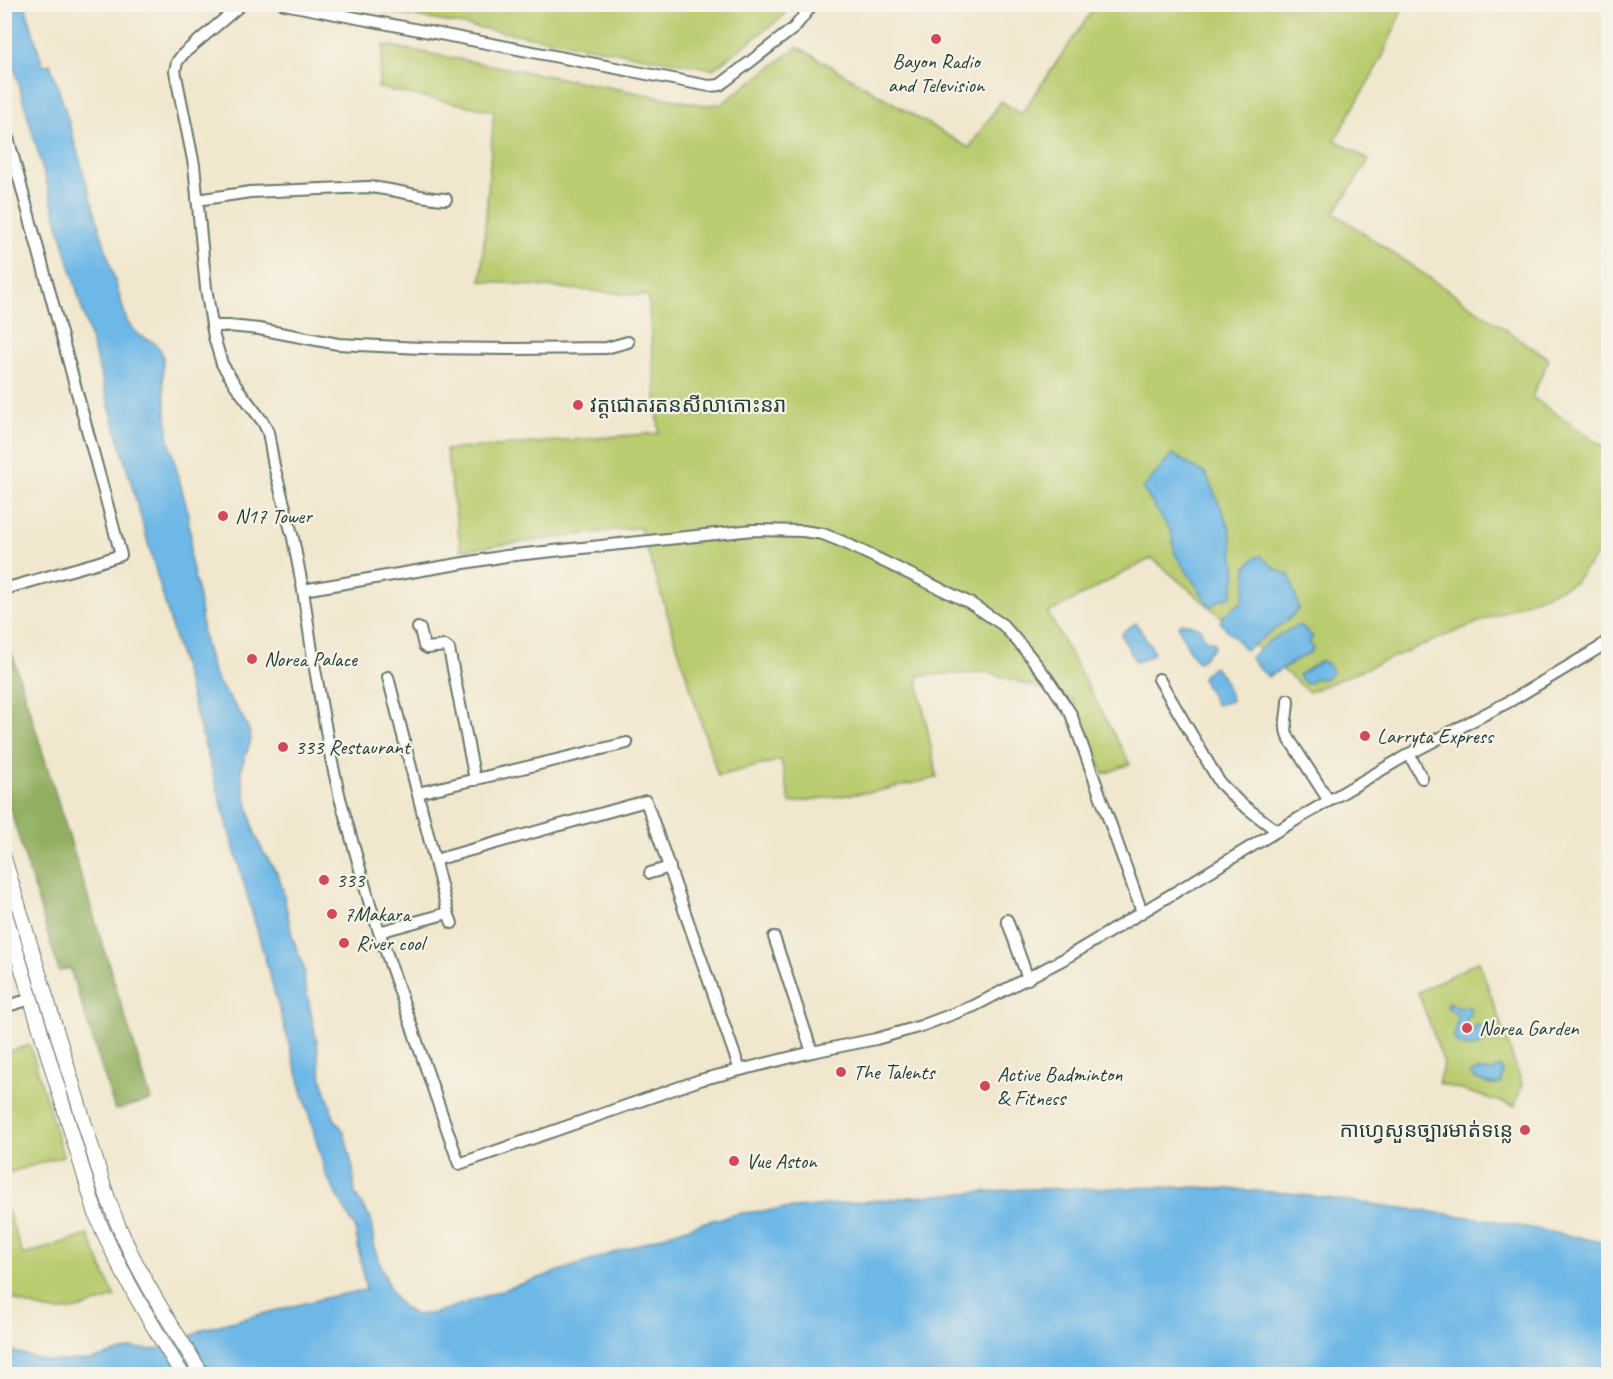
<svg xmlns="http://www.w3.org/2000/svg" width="1613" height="1379" font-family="Caveat,'Noto Sans Khmer',sans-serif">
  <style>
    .green { fill: #bacc70; stroke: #6c8452; stroke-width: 1.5 }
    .forest { fill: #93b062; stroke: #59764b; stroke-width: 1.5 }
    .water { fill: #6eb8e7; stroke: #467a8e; stroke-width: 1.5 }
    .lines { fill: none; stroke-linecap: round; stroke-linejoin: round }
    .minor-casing { stroke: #68786a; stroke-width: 14 }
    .major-casing { stroke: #68786a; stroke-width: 16 }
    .minor { stroke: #fff; stroke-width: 10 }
    .major { stroke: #fff; stroke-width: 14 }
    .poi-dot { fill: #d1495b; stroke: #f7f3e8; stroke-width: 2 }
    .labels { text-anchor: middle; stroke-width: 4.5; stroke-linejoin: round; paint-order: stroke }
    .poi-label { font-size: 21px; fill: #1f3d34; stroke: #f7f3e8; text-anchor: start }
  </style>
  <rect width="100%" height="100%" fill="#f7f3e8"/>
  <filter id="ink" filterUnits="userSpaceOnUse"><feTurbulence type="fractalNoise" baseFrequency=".0167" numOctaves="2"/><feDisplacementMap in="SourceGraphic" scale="12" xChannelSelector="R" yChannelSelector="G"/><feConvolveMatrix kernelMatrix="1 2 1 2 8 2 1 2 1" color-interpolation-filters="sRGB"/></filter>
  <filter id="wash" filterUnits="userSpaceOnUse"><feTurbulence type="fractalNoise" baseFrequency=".008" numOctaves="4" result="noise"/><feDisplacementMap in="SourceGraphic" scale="24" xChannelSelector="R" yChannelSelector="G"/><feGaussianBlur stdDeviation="1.35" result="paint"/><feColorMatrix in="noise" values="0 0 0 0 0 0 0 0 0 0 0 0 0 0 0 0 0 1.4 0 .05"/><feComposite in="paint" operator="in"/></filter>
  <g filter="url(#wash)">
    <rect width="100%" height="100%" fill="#f1e7ce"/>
    <g class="green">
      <path d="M 350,5 L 791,4 L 791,5 L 781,18 L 713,69 Z"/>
      <path d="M 1096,5 L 1404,5 L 1382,58 L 1335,140 L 1369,160 L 1334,213 L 1549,359 L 1532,397 L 1608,450 L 1608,541 L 1574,583 L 1309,692 L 1152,558 L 1048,613 L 1130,764 L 1103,774 L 1073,699 L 987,672 L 917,676 L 937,778 L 878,791 L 790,803 L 781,760 L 718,776 L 640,527 L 461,550 L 446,450 L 659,433 L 648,296 L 481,281 L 494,111 L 378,88 L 384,45 L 703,105 L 721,104 L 798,47 L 969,148 L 1001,101 L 1021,114 Z"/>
      <path d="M 1479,961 L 1522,1084 L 1515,1106 L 1438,1083 L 1444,1063 L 1418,992 Z"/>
      <path d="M 30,1045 L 63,1156 L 5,1174 L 5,1053 Z"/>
      <path d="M 4,1201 L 23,1255 L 88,1235 L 115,1297 C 97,1303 73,1313 55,1311 C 37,1309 20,1303 5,1295 Z"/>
    </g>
    <path class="forest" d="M 12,654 L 151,1100 L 115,1110 L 70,968 L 59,971 L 5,792 L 5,656 Z"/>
    <g class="water">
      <path d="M 5,5 L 25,5 L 43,66 L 50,64 L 64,106 L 127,322 L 139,335 L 153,342 L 159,348 L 163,356 L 163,381 L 169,441 L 187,509 L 191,539 L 190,557 L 199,598 L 203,634 L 213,672 L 220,685 L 242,716 L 249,730 L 251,740 L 241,768 L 242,780 L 254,831 L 262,850 L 278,875 L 282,887 L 292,936 L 305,971 L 304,979 L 317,1043 L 319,1065 L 322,1079 L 334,1118 L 344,1132 L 353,1169 L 355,1194 L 371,1219 L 374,1247 L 389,1287 L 396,1300 L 404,1308 L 415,1315 L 435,1313 L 705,1222 L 742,1213 L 934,1195 L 1025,1189 L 1197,1187 L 1288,1193 L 1484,1219 L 1608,1243 L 1608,1374 L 5,1374 L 4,1349 L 48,1361 L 90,1360 L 133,1348 L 153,1350 L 170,1346 L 187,1339 L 203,1329 L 329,1297 L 366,1290 L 355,1228 L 326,1175 L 5,35 Z"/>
      <path d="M 1172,454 L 1206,474 L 1230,529 L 1236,573 L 1232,594 L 1229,597 L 1222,599 L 1210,607 L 1175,554 L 1171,532 L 1143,489 Z"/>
      <path d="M 1261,556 L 1276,569 L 1290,576 L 1299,609 L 1288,620 L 1246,650 L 1220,622 L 1224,615 L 1242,602 L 1246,584 L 1246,567 L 1256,557 Z"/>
      <path d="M 1136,623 L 1153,650 L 1153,654 L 1147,658 L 1136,662 L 1121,635 L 1124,631 Z"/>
      <path d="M 1181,623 L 1189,624 L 1200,628 L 1205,640 C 1210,641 1214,640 1215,646 L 1200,661 L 1198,662 L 1190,652 L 1178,626 Z"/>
      <path d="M 1296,626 L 1301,626 L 1313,637 L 1309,642 L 1313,647 L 1311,652 L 1268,677 L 1250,658 L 1269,641 Z"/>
      <path d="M 1321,661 C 1328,662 1331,667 1333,673 C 1327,677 1323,681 1315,678 L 1310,683 L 1305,683 L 1298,675 Z"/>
      <path d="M 1213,667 C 1224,673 1228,690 1232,701 L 1216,705 L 1202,678 L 1204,674 Z"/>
      <path d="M 1450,1002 L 1459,1008 L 1467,1006 L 1471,1009 L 1472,1013 C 1466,1018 1464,1024 1466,1032 L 1472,1032 L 1474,1027 L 1477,1025 L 1483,1027 L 1489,1033 L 1482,1045 L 1469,1047 L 1458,1044 L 1454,1038 L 1458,1016 L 1447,1007 Z"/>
      <path d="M 1499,1066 L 1503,1070 L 1501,1083 C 1489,1089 1484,1080 1473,1078 L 1471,1073 L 1477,1071 L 1492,1071 Z"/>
    </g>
  </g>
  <g filter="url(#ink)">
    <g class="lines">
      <g class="minor-casing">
        <g id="minor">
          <path d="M 242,4 L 183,54 L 177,62 L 175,71 L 194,165 L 206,288 L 214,337 L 222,364 L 236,386 L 263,422 L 268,432 L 274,466 L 293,538 L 303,590 L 313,658 L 331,758 L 340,798 L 371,908 L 459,1164 L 700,1080 L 812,1052 L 876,1039 L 921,1026 L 974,1006 L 1064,959 L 1277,831 L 1409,754 L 1512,700 L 1599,648 L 1608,640"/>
          <path d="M 284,4 L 709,86 L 720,85 L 794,28 L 813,4"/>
          <path d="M 4,123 L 121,555 L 96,563 L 4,589"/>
          <path d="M 197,200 L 250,192 L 369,187 C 395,189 420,198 446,199"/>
          <path d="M 212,326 L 229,326 L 259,329 L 338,344 L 421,348 L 513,349 L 606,348 L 628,342"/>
          <path d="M 303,590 L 506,556 L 753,530 L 803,531 L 823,534 L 843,542 L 970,603 L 1003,625 L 1025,650 L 1048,679 L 1071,714 L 1142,912"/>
          <path d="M 418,628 L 420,629 L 424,646 L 427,648 L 445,646 L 449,649 L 475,780"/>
          <path d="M 388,677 L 448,913"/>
          <path d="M 1159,679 L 1220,783 L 1239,802 L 1277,831"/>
          <path d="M 1288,700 C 1288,714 1283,724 1288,737 L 1329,801"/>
          <path d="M 1409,754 L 1422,778"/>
          <path d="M 418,793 L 627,743"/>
          <path d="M 435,860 L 646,801 L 740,1070"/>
          <path d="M 650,873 L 670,867"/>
          <path d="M 1007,920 L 1028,979"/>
          <path d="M 379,932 L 448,913 L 452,923"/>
          <path d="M 774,937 L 812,1052"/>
          <path d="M 4,1007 L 31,999"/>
        </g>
      </g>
      <g class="major-casing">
        <g id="major">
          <path d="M 4,858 L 103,1184 C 109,1201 115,1219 123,1236 C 145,1285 174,1329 202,1374"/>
          <path d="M 4,910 L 97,1217 C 120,1273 151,1323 182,1374"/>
        </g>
      </g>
      <use href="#minor" class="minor"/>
      <use href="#major" class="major"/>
    </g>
  </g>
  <g class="poi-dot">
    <circle cx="936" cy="39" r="6"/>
    <circle cx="578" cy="405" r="6"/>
    <circle cx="223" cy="516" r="6"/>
    <circle cx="252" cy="659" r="6"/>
    <circle cx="1365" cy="736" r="6"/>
    <circle cx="283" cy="747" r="6"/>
    <circle cx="324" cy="880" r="6"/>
    <circle cx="332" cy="914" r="6"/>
    <circle cx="344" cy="943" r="6"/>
    <circle cx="1467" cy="1028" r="6"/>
    <circle cx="841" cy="1072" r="6"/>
    <circle cx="985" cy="1086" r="6"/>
    <circle cx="1525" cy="1130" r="6"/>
    <circle cx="734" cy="1161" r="6"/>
  </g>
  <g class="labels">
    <g class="poi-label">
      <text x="936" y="68" text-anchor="middle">Bayon Radio<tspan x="936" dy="24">and Television</tspan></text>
      <text x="590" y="412">វត្តជោតរតនសីលាកោះនរា</text>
      <text x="235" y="523">N17 Tower</text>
      <text x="264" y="666">Norea Palace</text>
      <text x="1377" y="743">Larryta Express</text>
      <text x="295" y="754">333 Restaurant</text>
      <text x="336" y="887">333</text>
      <text x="344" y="921">7Makara</text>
      <text x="356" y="950">River cool</text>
      <text x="1479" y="1035">Norea Garden</text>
      <text x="853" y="1079">The Talents</text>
      <text x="997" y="1081">Active Badminton<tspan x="997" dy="24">&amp; Fitness</tspan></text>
      <text x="1513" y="1137" text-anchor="end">កាហ្វេសួនច្បារមាត់ទន្លេ</text>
      <text x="746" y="1168">Vue Aston</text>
    </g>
  </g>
  <rect width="1613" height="1379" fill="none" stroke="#f7f3e8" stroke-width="24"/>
</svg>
